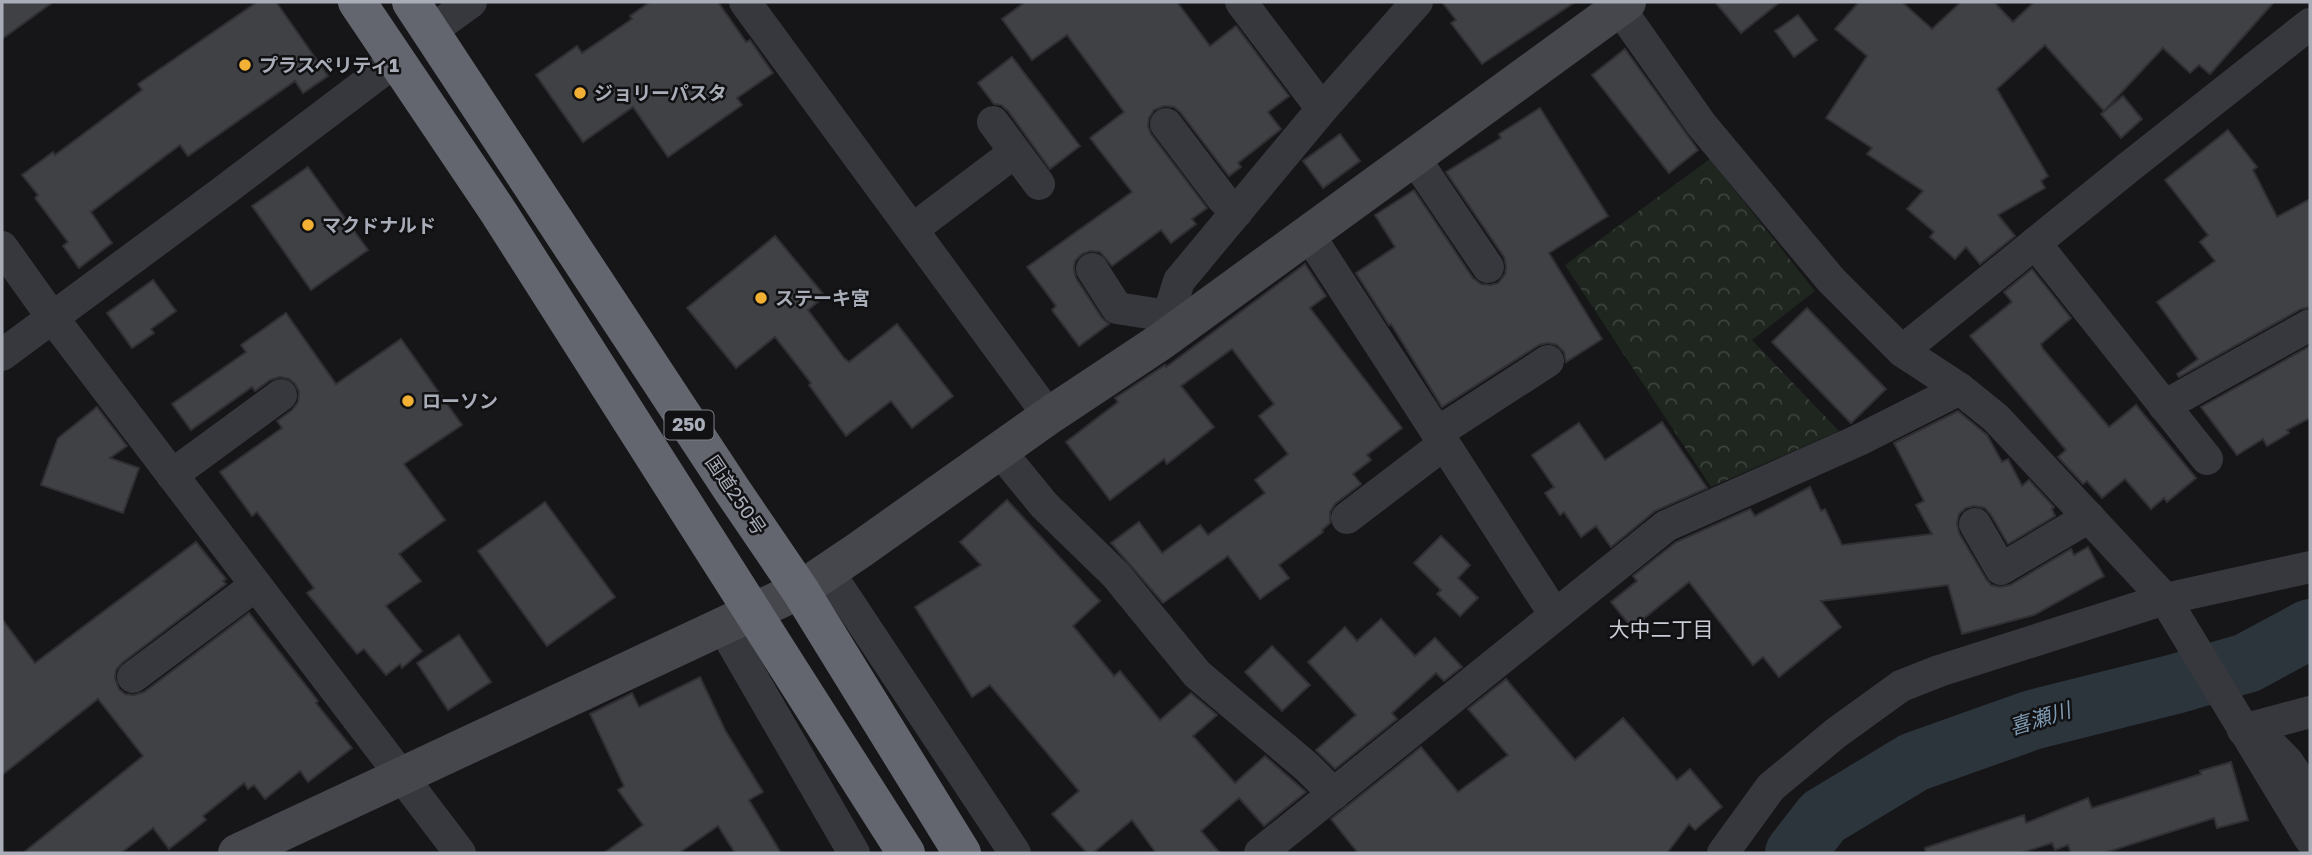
<svg xmlns="http://www.w3.org/2000/svg" width="2312" height="855" font-family="'Golos Text','Noto Sans JP',sans-serif">
  <style>
    .forest { fill: url(#forest-crowns) }
    .lines { fill: none; stroke-linecap: round; stroke-linejoin: round }
    .river { stroke: #2c353c; stroke-width: 60 }
    .building { fill: #404145; stroke: #303034; stroke-width: 2 }
    .street { stroke: #37383d; stroke-width: 32 }
    .secondary { stroke: #45474d; stroke-width: 38 }
    .highway { stroke: #63666e; stroke-width: 38 }
    .poi-dot { fill: #f2b134; stroke: #111113; stroke-width: 2.5 }
    .labels { text-anchor: middle; stroke-width: 5; stroke-linejoin: round; paint-order: stroke }
    .shield { fill: #111113; stroke: #7b7e86; stroke-width: 2 }
    .shield-label { font-size: 18px; font-weight: bold; fill: #a8adb8 }
    .poi-label { font-size: 19px; font-weight: bold; fill: #a8adb8; stroke: #111113; text-anchor: start }
    .street-label { font-size: 19px; fill: #a8adb8; stroke: #111113 }
    .neighbourhood-label { font-size: 21px; fill: #c9ccd4; stroke: #111113 }
    .water-label { font-size: 21px; font-style: italic; fill: #7f9bb3; stroke: #111113 }
  </style>
  <defs>
    <pattern id="forest-crowns" width="20" height="18" patternUnits="userSpaceOnUse" patternTransform="scale(1.75)"><rect width="20" height="18" fill="#1e261f"/><path d="M2 6a3 3 0 1 1 6 0M12 15a3 3 0 1 1 6 0" fill="none" stroke="#3c433d"/></pattern>
  </defs>
  <rect width="100%" height="100%" fill="#161618"/>
  <path class="forest" d="M 1710,159 L 1815,291 L 1752,340 L 1839,431 L 1711,487 L 1565,265 Z"/>
  <g class="lines">
    <path class="river" d="M 1795,853 L 1823,817 L 1914,762 L 2032,720 L 2175,684 L 2247,663 L 2310,629"/>
  </g>
  <g class="building">
    <path d="M 2,2 L 53,2 L 2,39 Z"/>
    <path d="M 257,2 L 276,2 L 328,76 L 303,93 L 295,81 L 188,156 L 180,145 L 91,212 L 112,243 L 79,268 L 63,246 L 68,242 L 35,198 L 38,195 L 22,175 L 53,152 L 55,155 L 142,90 L 138,84 Z"/>
    <path d="M 650,2 L 718,2 L 746,42 L 750,40 L 773,73 L 737,98 L 742,105 L 668,157 L 633,107 L 583,142 L 536,75 L 577,46 L 582,53 L 632,19 L 630,16 Z"/>
    <path d="M 1025,2 L 1177,2 L 1210,46 L 1236,26 L 1289,96 L 1268,112 L 1281,129 L 1238,163 L 1241,167 L 1229,176 L 1180,112 L 1174,107 L 1164,106 L 1154,110 L 1149,118 L 1148,126 L 1151,134 L 1207,208 L 1192,219 L 1196,224 L 1171,243 L 1161,230 L 1112,266 L 1100,252 L 1090,251 L 1082,254 L 1075,261 L 1074,269 L 1076,278 L 1102,318 L 1109,324 L 1079,346 L 1052,310 L 1056,306 L 1027,267 L 1132,192 L 1090,138 L 1124,112 L 1067,35 L 1032,60 L 1002,19 Z"/>
    <path d="M 1442,2 L 1575,2 L 1482,64 L 1451,23 L 1456,20 Z"/>
    <path d="M 1715,2 L 1780,2 L 1741,33 Z"/>
    <path d="M 1859,2 L 1902,2 L 1932,29 L 1961,2 L 1994,2 L 2013,22 L 2034,2 L 2274,2 L 2210,74 L 2199,65 L 2190,73 L 2163,48 L 2104,111 L 2045,45 L 1997,89 L 2048,176 L 2041,181 L 2045,188 L 1998,215 L 2015,236 L 1980,264 L 1966,247 L 1955,259 L 1930,237 L 1934,232 L 1907,209 L 1923,191 L 1867,154 L 1872,148 L 1826,118 L 1867,56 L 1835,29 Z"/>
    <path d="M 1798,15 L 1817,40 L 1794,57 L 1775,31 Z"/>
    <path d="M 1625,49 L 1698,150 L 1669,173 L 1592,75 Z"/>
    <path d="M 1012,57 L 1080,146 L 1050,169 L 1008,111 L 1001,105 L 994,104 L 978,83 Z"/>
    <path d="M 2123,96 L 2142,119 L 2121,138 L 2101,114 Z"/>
    <path d="M 1540,108 L 1608,216 L 1549,253 L 1602,339 L 1566,362 L 1564,352 L 1557,345 L 1548,343 L 1539,345 L 1442,407 L 1391,324 L 1389,325 L 1356,273 L 1395,247 L 1375,215 L 1414,190 L 1473,278 L 1481,284 L 1490,285 L 1498,283 L 1505,274 L 1506,266 L 1504,257 L 1446,172 L 1501,138 L 1499,134 Z"/>
    <path d="M 2228,130 L 2257,167 L 2253,170 L 2277,217 L 2310,199 L 2310,307 L 2301,309 L 2179,377 L 2177,374 L 2198,359 L 2157,302 L 2215,261 L 2200,242 L 2208,235 L 2165,180 Z"/>
    <path d="M 1340,134 L 1360,161 L 1323,188 L 1303,161 Z"/>
    <path d="M 308,167 L 368,250 L 311,290 L 252,206 Z"/>
    <path d="M 775,236 L 825,296 L 808,310 L 844,358 L 849,362 L 897,324 L 953,396 L 912,428 L 891,401 L 846,436 L 809,385 L 811,383 L 775,337 L 736,368 L 687,308 Z"/>
    <path d="M 1305,264 L 1326,296 L 1310,308 L 1402,428 L 1367,455 L 1371,460 L 1353,474 L 1361,484 L 1335,504 L 1330,512 L 1330,523 L 1322,530 L 1323,532 L 1279,565 L 1289,578 L 1260,599 L 1228,556 L 1163,603 L 1111,543 L 1139,522 L 1162,553 L 1200,525 L 1208,535 L 1265,493 L 1255,480 L 1288,454 L 1259,416 L 1274,404 L 1232,349 L 1181,386 L 1214,427 L 1167,464 L 1164,459 L 1110,500 L 1066,442 L 1118,402 L 1115,398 L 1165,365 L 1166,367 Z"/>
    <path d="M 2032,269 L 2071,318 L 2041,344 L 2043,349 L 2109,427 L 2136,405 L 2196,478 L 2167,502 L 2164,498 L 2151,509 L 2125,479 L 2102,498 L 2087,481 L 2083,484 L 2058,457 L 2066,450 L 1970,336 L 2012,302 L 2004,292 Z"/>
    <path d="M 153,280 L 176,311 L 151,329 L 154,333 L 132,348 L 107,313 Z"/>
    <path d="M 1807,308 L 1886,389 L 1851,423 L 1772,342 Z"/>
    <path d="M 286,313 L 336,384 L 401,339 L 462,425 L 404,464 L 445,520 L 399,554 L 421,581 L 386,606 L 422,651 L 402,668 L 400,664 L 386,675 L 364,649 L 357,654 L 307,593 L 314,588 L 257,512 L 252,516 L 220,472 L 282,428 L 277,421 L 292,410 L 298,402 L 299,392 L 295,384 L 289,379 L 280,377 L 270,380 L 255,391 L 252,387 L 191,430 L 172,404 L 246,352 L 241,345 Z"/>
    <path d="M 2310,346 L 2310,418 L 2287,430 L 2289,433 L 2267,446 L 2263,439 L 2237,455 L 2201,407 Z"/>
    <path d="M 97,407 L 127,446 L 110,458 L 139,468 L 123,513 L 41,485 L 58,438 Z"/>
    <path d="M 1958,411 L 1987,435 L 2002,462 L 2008,459 L 2022,486 L 2029,480 L 2054,507 L 2052,509 L 2055,516 L 2008,544 L 1991,515 L 1985,508 L 1974,506 L 1966,508 L 1959,514 L 1957,523 L 1959,533 L 1986,579 L 1991,585 L 2000,587 L 2010,585 L 2071,549 L 2074,555 L 2088,547 L 2104,576 L 2034,615 L 1962,634 L 1948,585 L 1821,601 L 1841,627 L 1779,677 L 1763,657 L 1753,665 L 1689,582 L 1632,628 L 1611,602 L 1637,581 L 1633,576 L 1676,542 L 1750,509 L 1755,516 L 1810,487 L 1821,511 L 1825,509 L 1842,545 L 1932,534 L 1916,505 L 1924,501 L 1894,443 Z"/>
    <path d="M 1662,422 L 1707,488 L 1655,511 L 1611,547 L 1596,526 L 1581,537 L 1564,512 L 1560,515 L 1545,493 L 1554,487 L 1532,455 L 1579,423 L 1605,460 Z"/>
    <path d="M 1007,500 L 1100,601 L 1073,626 L 1114,676 L 1120,671 L 1160,720 L 1191,693 L 1217,715 L 1193,736 L 1235,783 L 1265,756 L 1306,792 L 1264,826 L 1239,798 L 1201,831 L 1220,853 L 1156,853 L 1132,820 L 1093,853 L 1087,853 L 1052,814 L 1079,791 L 990,685 L 972,697 L 915,607 L 981,565 L 960,542 Z"/>
    <path d="M 545,502 L 615,597 L 547,646 L 478,551 Z"/>
    <path d="M 1441,536 L 1470,565 L 1458,578 L 1478,598 L 1460,616 L 1437,594 L 1441,590 L 1414,563 Z"/>
    <path d="M 196,542 L 226,579 L 223,581 L 226,584 L 122,663 L 116,670 L 115,678 L 119,689 L 125,694 L 134,695 L 144,692 L 249,613 L 318,701 L 316,703 L 352,748 L 308,782 L 300,771 L 265,799 L 254,785 L 248,789 L 244,783 L 203,816 L 206,820 L 169,849 L 153,828 L 121,853 L 23,853 L 143,756 L 98,699 L 2,775 L 2,619 L 35,663 Z"/>
    <path d="M 1381,619 L 1415,656 L 1435,638 L 1462,667 L 1444,681 L 1436,673 L 1392,713 L 1397,719 L 1335,769 L 1316,750 L 1356,715 L 1308,662 L 1345,627 L 1357,641 Z"/>
    <path d="M 459,635 L 491,682 L 448,710 L 417,663 Z"/>
    <path d="M 1272,646 L 1310,685 L 1282,711 L 1245,672 Z"/>
    <path d="M 700,677 L 725,730 L 763,792 L 749,800 L 781,853 L 735,853 L 718,826 L 679,853 L 604,853 L 643,825 L 618,790 L 624,786 L 590,714 L 632,693 L 639,707 Z"/>
    <path d="M 1506,679 L 1575,760 L 1623,718 L 1677,780 L 1690,769 L 1722,807 L 1695,830 L 1689,824 L 1667,853 L 1358,853 L 1331,819 L 1421,747 L 1458,792 L 1508,755 L 1468,709 Z"/>
    <path d="M 2231,762 L 2248,820 L 2217,828 L 2214,818 L 2104,853 L 2071,853 L 2068,845 L 2055,850 L 2052,843 L 2021,853 L 1926,853 L 1925,848 L 2024,815 L 2026,823 L 2088,798 L 2092,808 L 2201,774 L 2200,771 Z"/>
  </g>
  <g class="lines">
    <g class="street">
      <path d="M 745,2 L 1040,404 L 1047,417"/>
      <path d="M 1241,2 L 1322,109"/>
      <path d="M 1615,2 L 1701,124 L 1831,280 L 1902,351 L 1960,389 L 1996,418 L 2165,599 L 2310,839"/>
      <path d="M 431,31 L 471,2"/>
      <path d="M 993,122 L 1039,184"/>
      <path d="M 1166,124 L 1222,198 L 1237,212"/>
      <path d="M 1413,156 L 1488,267"/>
      <path d="M 913,229 L 1015,152"/>
      <path d="M 1309,235 L 1555,615"/>
      <path d="M 2035,243 L 2207,459"/>
      <path d="M 2,247 L 52,317 L 460,853"/>
      <path d="M 1092,269 L 1117,308 L 1168,316"/>
      <path d="M 1160,342 L 1179,281 L 1322,109 L 1417,2"/>
      <path d="M 1902,351 L 2129,167 L 2310,24"/>
      <path d="M 2,355 L 221,193 L 398,59"/>
      <path d="M 2164,406 L 2310,325"/>
      <path d="M 1437,433 L 1548,361"/>
      <path d="M 999,450 L 1044,505 L 1116,575 L 1197,674 L 1307,767 L 1334,794"/>
      <path d="M 172,475 L 281,395"/>
      <path d="M 1347,518 L 1444,444"/>
      <path d="M 1975,524 L 2001,569 L 2089,517"/>
      <path d="M 828,571 L 1015,853"/>
      <path d="M 723,627 L 854,853"/>
      <path d="M 133,677 L 256,585"/>
      <path d="M 2243,730 L 2310,712"/>
      <path d="M 2268,742 L 2287,761 L 2310,795"/>
      <path d="M 1260,853 L 1666,526 L 1859,440 L 1960,389"/>
      <path d="M 1723,853 L 1771,787 L 1836,733 L 1901,686 L 1939,671 L 2165,599 L 2310,567"/>
    </g>
    <path class="secondary" d="M 237,853 L 800,590 L 858,551 L 1047,417 L 1160,342 L 1627,2"/>
    <g class="highway">
      <path d="M 357,2 L 499,213 L 906,853"/>
      <path d="M 411,2 L 732,490 L 800,590 L 962,853"/>
    </g>
  </g>
  <g class="poi-dot">
    <circle cx="245" cy="65" r="7"/>
    <circle cx="580" cy="93" r="7"/>
    <circle cx="308" cy="225" r="7"/>
    <circle cx="761" cy="298" r="7"/>
    <circle cx="408" cy="401" r="7"/>
  </g>
  <g class="labels">
    <rect class="shield" x="664.5" y="410.5" width="49" height="29" rx="5"/>
    <g class="shield-label">
      <text x="689" y="431">250</text>
    </g>
    <g class="poi-label">
      <text x="259" y="72">プラスペリティ1</text>
      <text x="594" y="100">ジョリーパスタ</text>
      <text x="322" y="232">マクドナルド</text>
      <text x="775" y="305">ステーキ宮</text>
      <text x="422" y="408">ローソン</text>
    </g>
    <g class="street-label">
      <text transform="translate(736 495) rotate(56)" y="7">国道250号</text>
    </g>
    <g class="neighbourhood-label">
      <text x="1661" y="637">大中二丁目</text>
    </g>
    <g class="water-label">
      <text transform="translate(2040 719) rotate(-17)" y="7">喜瀬川</text>
    </g>
  </g>
  <rect width="2312" height="855" fill="none" stroke="#a8adb8" stroke-width="7"/>
</svg>
